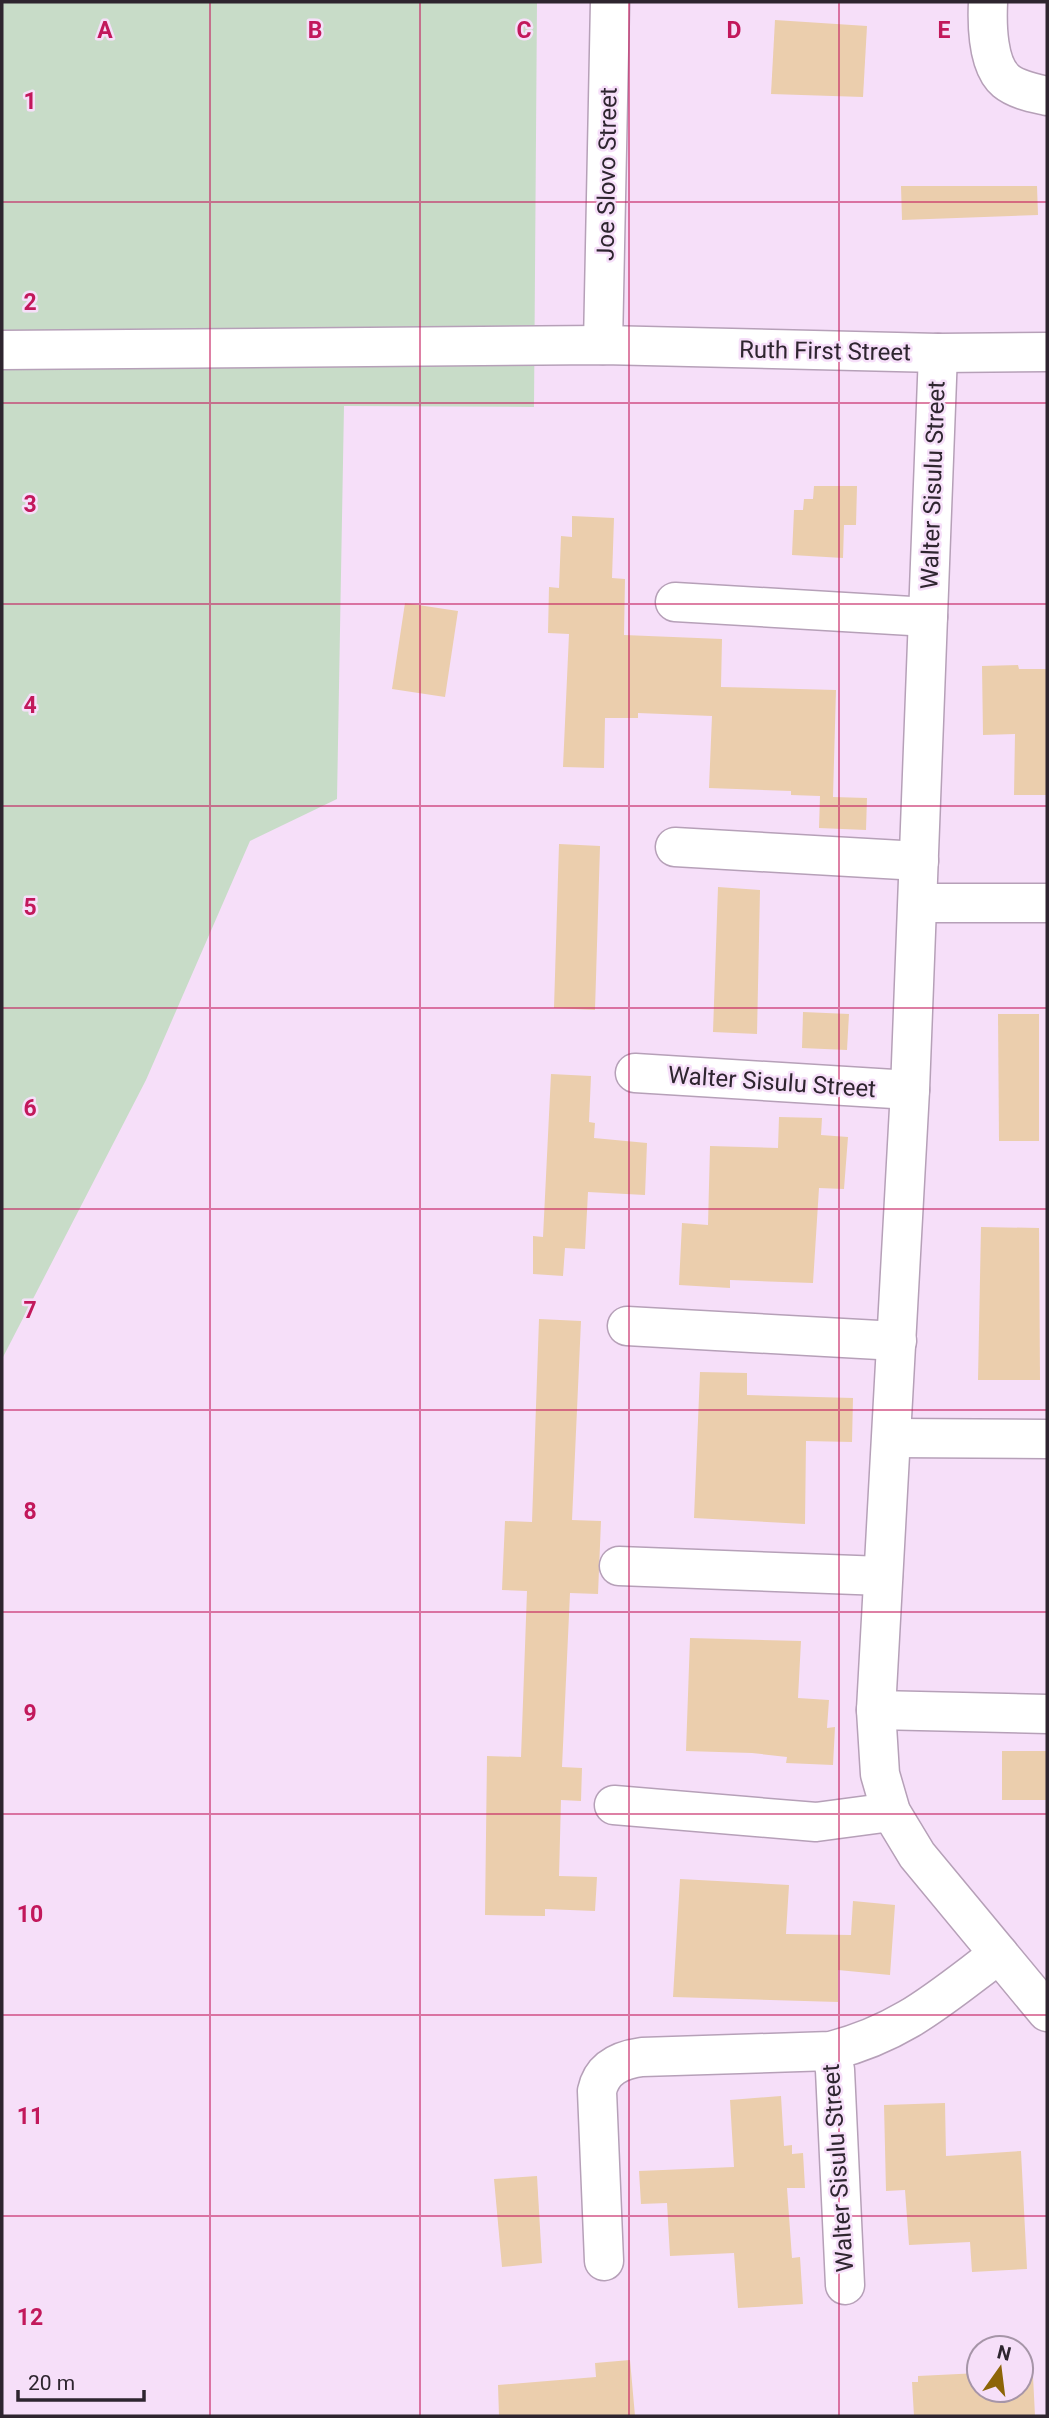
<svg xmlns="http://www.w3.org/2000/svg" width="1049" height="2418" font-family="Roboto,sans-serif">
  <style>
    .green { fill: #c8dcc8 }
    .building { fill: #ebcead }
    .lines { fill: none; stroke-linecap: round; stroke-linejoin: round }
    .minor-casing { stroke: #b6a0b8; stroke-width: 41 }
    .minor { stroke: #fff; stroke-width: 38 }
    .grid { fill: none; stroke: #c2185b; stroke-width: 2; stroke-opacity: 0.55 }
    .labels { text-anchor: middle; stroke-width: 5; stroke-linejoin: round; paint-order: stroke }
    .street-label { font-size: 24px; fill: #2e252f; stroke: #f6dff9 }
    .grid-label { font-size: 23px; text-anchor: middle; font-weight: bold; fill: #c2185b; stroke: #f6dff9; stroke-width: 5; stroke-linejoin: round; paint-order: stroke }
  </style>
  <rect width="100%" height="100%" fill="#f6dff9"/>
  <path class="green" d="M 2,2 L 537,2 L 534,407 L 344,406 L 337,799 L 250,841 L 146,1080 L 2,1359 Z"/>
  <g class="building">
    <path d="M 775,20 L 867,26 L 863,97 L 771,94 Z"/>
    <path d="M 901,186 L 1037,186 L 1038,215 L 902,220 Z"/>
    <path d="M 814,486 L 857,486 L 856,525 L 844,525 L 843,558 L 792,555 L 794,510 L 803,510 L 804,499 L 813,499 Z"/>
    <path d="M 572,516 L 614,518 L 612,578 L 625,579 L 624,635 L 722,639 L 721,687 L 836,690 L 833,797 L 867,798 L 866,830 L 819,828 L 820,796 L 791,795 L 791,791 L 709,788 L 712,716 L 638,713 L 638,718 L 605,718 L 604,768 L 563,767 L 569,634 L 548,633 L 549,587 L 559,588 L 561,536 L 572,537 Z"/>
    <path d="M 405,603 L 458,611 L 445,697 L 392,689 Z"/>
    <path d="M 1018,665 L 1019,669 L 1047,669 L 1047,795 L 1014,795 L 1015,734 L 983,735 L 982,666 Z"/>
    <path d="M 559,844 L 600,846 L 595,1010 L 554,1008 Z"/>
    <path d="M 718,887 L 760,890 L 757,1034 L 713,1032 Z"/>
    <path d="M 803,1012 L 849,1014 L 847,1050 L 802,1048 Z"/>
    <path d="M 998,1014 L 1039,1014 L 1039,1141 L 999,1141 Z"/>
    <path d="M 551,1074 L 591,1076 L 589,1122 L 595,1123 L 594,1138 L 647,1143 L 645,1195 L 588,1192 L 585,1249 L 565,1248 L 563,1276 L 533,1274 L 533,1236 L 543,1237 Z"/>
    <path d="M 779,1117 L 822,1118 L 821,1135 L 848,1137 L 844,1189 L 819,1188 L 813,1283 L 730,1280 L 730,1288 L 679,1285 L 682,1223 L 708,1225 L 710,1146 L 778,1148 Z"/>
    <path d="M 981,1227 L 1039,1228 L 1040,1380 L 978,1380 Z"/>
    <path d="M 539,1319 L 581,1321 L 572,1520 L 601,1521 L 598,1594 L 570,1593 L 562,1767 L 582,1768 L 581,1801 L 561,1800 L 559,1876 L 597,1877 L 595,1911 L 545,1909 L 545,1916 L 485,1915 L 487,1756 L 521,1757 L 527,1591 L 502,1590 L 505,1521 L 532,1522 Z"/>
    <path d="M 700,1372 L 747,1373 L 747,1395 L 853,1398 L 852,1442 L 806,1441 L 805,1524 L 694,1518 Z"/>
    <path d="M 690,1638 L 801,1641 L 798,1698 L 829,1700 L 827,1728 L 835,1727 L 833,1765 L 786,1763 L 787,1757 L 752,1753 L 686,1751 Z"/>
    <rect x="1002" y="1751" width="45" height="49"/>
    <path d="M 680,1879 L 789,1885 L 786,1934 L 851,1935 L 853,1901 L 895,1905 L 890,1975 L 838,1970 L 838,2002 L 673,1997 Z"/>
    <path d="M 781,2096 L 784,2146 L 792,2145 L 792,2154 L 803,2153 L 805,2188 L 787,2188 L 792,2258 L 800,2257 L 803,2304 L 738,2308 L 734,2253 L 670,2256 L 667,2203 L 641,2204 L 639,2171 L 734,2167 L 730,2100 Z"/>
    <path d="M 945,2103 L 946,2156 L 1021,2151 L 1027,2269 L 972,2272 L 970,2242 L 909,2245 L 905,2190 L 886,2191 L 884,2105 Z"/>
    <path d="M 537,2176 L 542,2263 L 502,2267 L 494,2179 Z"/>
    <path d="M 630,2360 L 635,2416 L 499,2416 L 498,2385 L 596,2377 L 595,2363 Z"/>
    <path d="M 979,2373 L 979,2390 L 1021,2390 L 1021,2377 L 1033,2376 L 1035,2416 L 914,2416 L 912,2382 L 918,2382 L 918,2376 Z"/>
  </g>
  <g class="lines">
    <g class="minor-casing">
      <g id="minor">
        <path d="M 988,2 C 987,24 987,65 1006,81 C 1017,90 1034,93 1047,96"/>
        <path d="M 603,345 L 610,2"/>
        <path d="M 2,350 L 603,345 L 938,353 L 1047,352"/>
        <path d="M 938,353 L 910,1090 L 876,1710 L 880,1774 L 891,1812 L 917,1855 L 1047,2012"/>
        <path d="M 675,602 L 928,617"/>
        <path d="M 675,847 L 919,861"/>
        <path d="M 918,903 L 1047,903"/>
        <path d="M 635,1073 L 910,1090"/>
        <path d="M 627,1326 L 897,1341"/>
        <path d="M 893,1438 L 1047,1439"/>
        <path d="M 619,1566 L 883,1576"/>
        <path d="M 876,1710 L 1047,1714"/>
        <path d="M 614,1805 L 816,1822 L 891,1812"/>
        <path d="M 831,2051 L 835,2070 L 845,2285"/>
        <path d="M 604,2261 L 597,2091 C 602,2068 620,2060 642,2057 L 831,2051 C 904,2032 940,1998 999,1954"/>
      </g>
    </g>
    <use href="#minor" class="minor"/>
  </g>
  <path class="grid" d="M 210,2 L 210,2416M 420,2 L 420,2416M 629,2 L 629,2416M 839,2 L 839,2416M 2,202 L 1047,202M 2,403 L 1047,403M 2,604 L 1047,604M 2,806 L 1047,806M 2,1008 L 1047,1008M 2,1209 L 1047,1209M 2,1410 L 1047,1410M 2,1612 L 1047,1612M 2,1814 L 1047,1814M 2,2015 L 1047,2015M 2,2216 L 1047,2216"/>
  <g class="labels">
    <g class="street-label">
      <text transform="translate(607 174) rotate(-89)" y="8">Joe Slovo Street</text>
      <text transform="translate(825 351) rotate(1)" y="8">Ruth First Street</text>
      <text transform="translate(933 485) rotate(-88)" y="8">Walter Sisulu Street</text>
      <text transform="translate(772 1082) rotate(4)" y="8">Walter Sisulu Street</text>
      <text transform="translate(838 2168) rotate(-94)" y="8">Walter Sisulu Street</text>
    </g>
  </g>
  <g class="grid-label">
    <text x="105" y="38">A</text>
    <text x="315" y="38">B</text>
    <text x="524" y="38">C</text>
    <text x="734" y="38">D</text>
    <text x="944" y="38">E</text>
    <text x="30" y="109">1</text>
    <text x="30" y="310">2</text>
    <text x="30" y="512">3</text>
    <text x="30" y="713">4</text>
    <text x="30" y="915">5</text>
    <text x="30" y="1116">6</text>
    <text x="30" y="1318">7</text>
    <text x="30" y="1519">8</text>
    <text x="30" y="1721">9</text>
    <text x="30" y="1922">10</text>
    <text x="30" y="2124">11</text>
    <text x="30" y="2325">12</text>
  </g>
  <rect width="1049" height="2418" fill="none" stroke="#2e252f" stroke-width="7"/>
  <g transform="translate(1000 2369) rotate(14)"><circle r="33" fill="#f6dff9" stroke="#a695a8" stroke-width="2"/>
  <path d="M0-5L12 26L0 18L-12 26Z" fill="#8d6508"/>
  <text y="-10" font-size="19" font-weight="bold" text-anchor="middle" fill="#2e252f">N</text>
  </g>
  <path d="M18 2390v10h126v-10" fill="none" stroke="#2e252f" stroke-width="3.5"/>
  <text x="28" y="2390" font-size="21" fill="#2e252f" stroke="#f6dff9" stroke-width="5" paint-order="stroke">20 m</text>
</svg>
